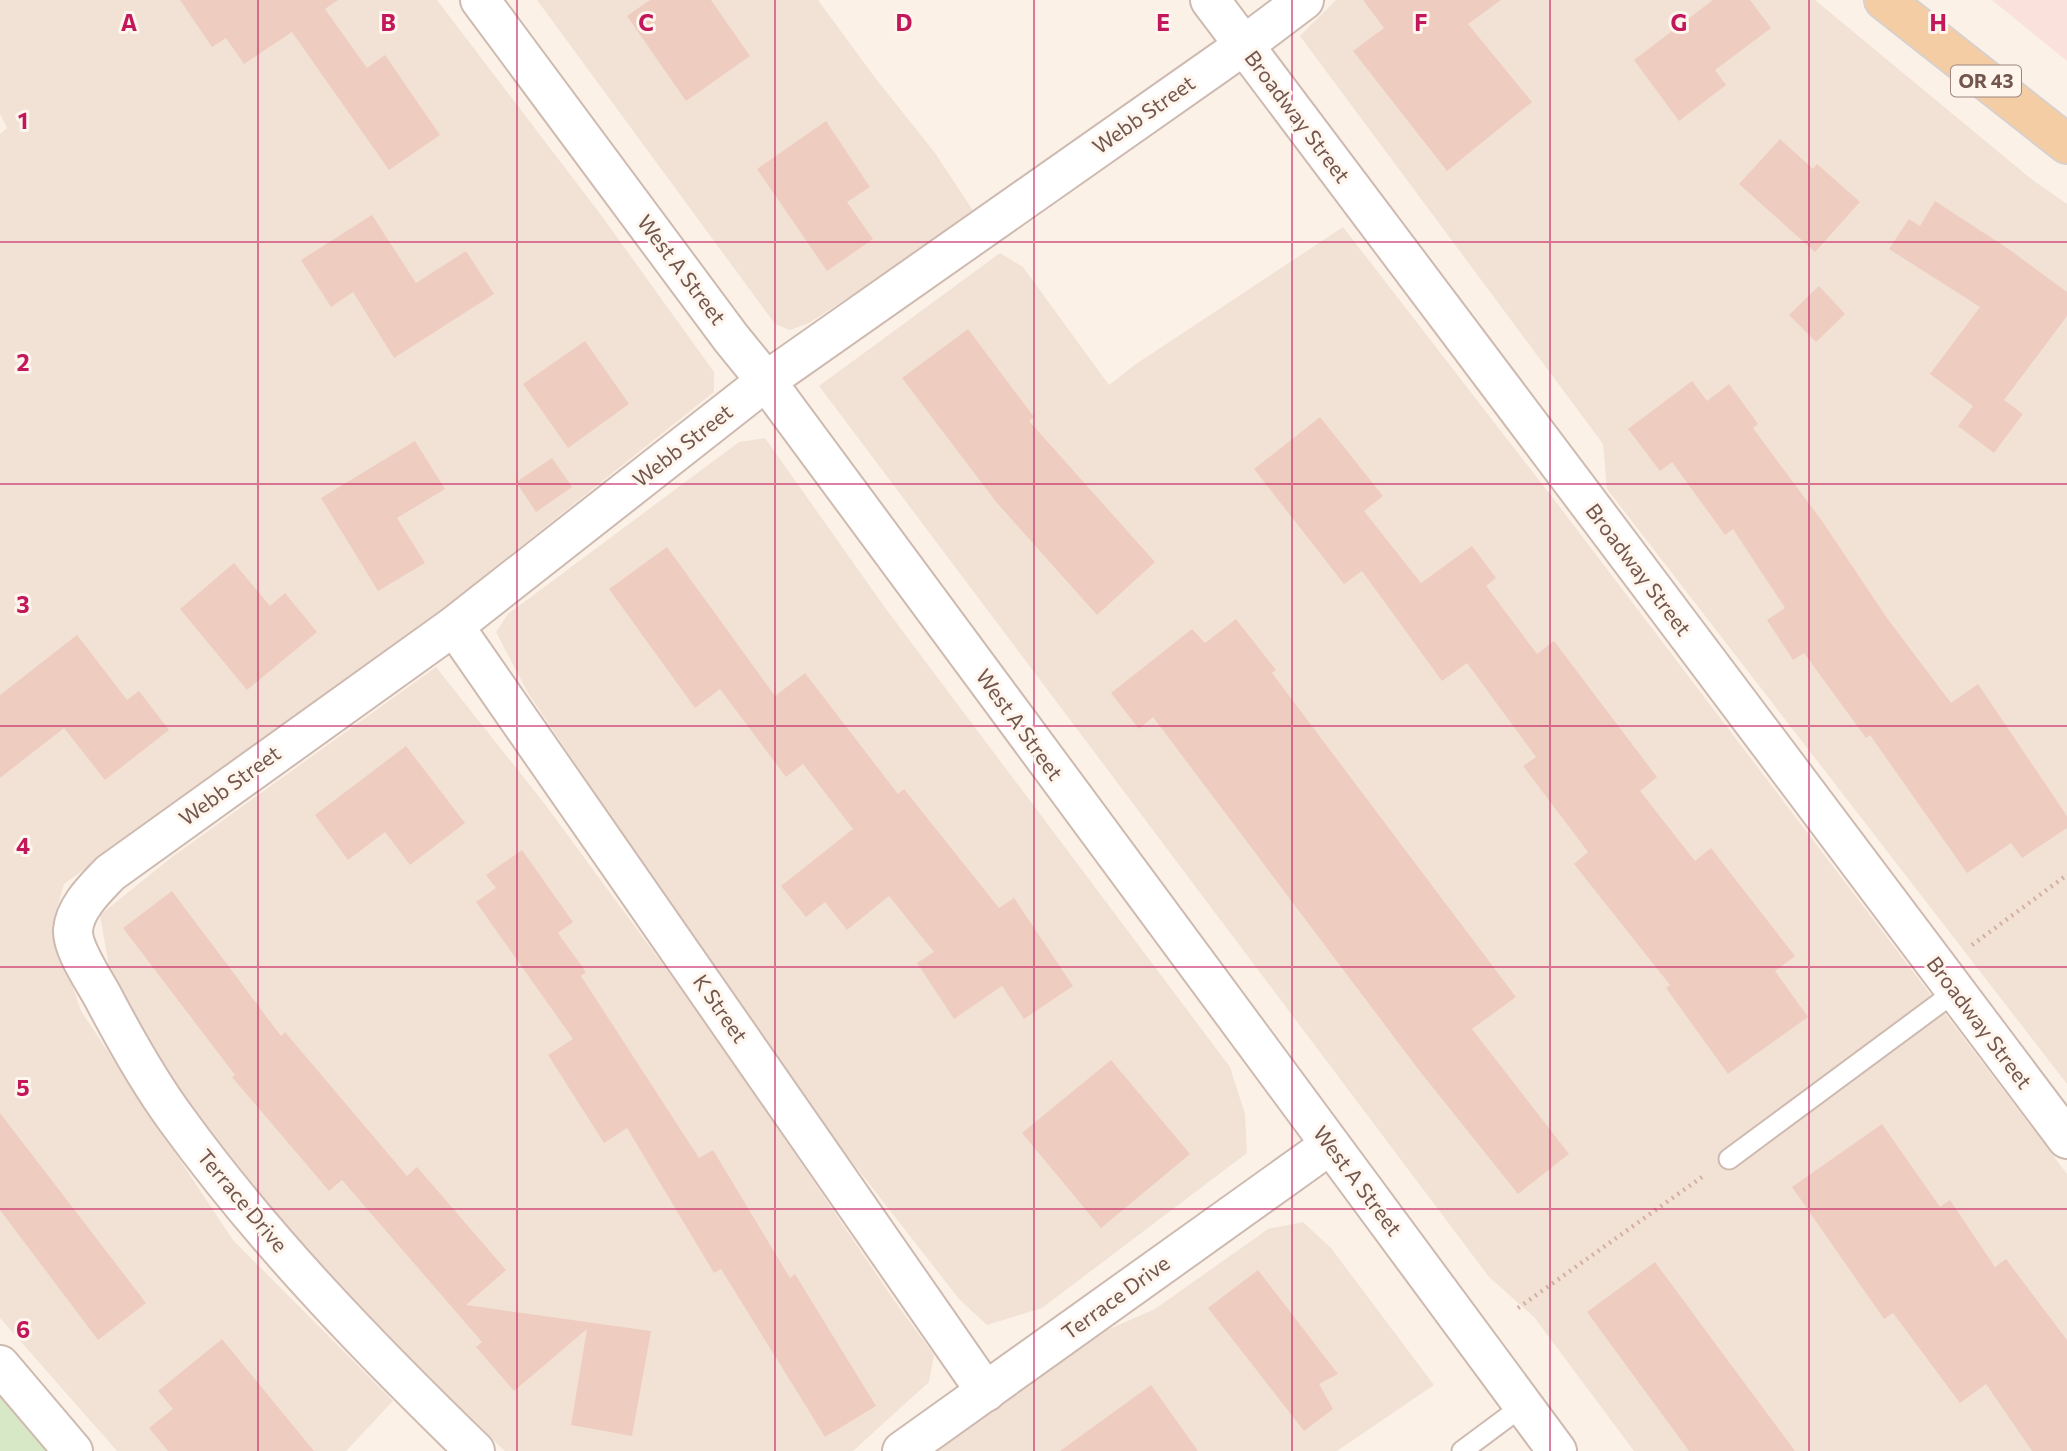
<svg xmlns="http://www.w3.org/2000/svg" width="2067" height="1451" font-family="Commissioner,sans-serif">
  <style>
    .residential { fill: #f2e2d5 }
    .commercial { fill: #fae1db }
    .green { fill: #d7e8c6 }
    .building { fill: #eecdc0 }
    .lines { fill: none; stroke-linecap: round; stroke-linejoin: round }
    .service-casing { stroke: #cebab0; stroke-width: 23 }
    .minor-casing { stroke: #cebab0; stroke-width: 42 }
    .tertiary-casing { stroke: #cebab0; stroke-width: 42 }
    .primary-casing { stroke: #d8d0cd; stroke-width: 42 }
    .path { stroke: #d3b0a3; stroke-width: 4.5; stroke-dasharray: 2 5; stroke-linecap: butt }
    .service { stroke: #fff; stroke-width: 19 }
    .minor { stroke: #fff; stroke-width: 38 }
    .tertiary { stroke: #fff; stroke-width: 38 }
    .primary { stroke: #f5cda4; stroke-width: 38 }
    .grid { fill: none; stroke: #c2185b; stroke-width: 2; stroke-opacity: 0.55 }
    .labels { text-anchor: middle; stroke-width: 6; stroke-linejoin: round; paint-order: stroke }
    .shield { fill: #fef5ed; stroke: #9d867d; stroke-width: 2 }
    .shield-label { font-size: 19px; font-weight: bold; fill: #73564d }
    .street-label { font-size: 21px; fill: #73564d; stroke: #fef5ed }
    .grid-label { font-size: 23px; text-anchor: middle; font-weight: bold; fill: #c2185b; stroke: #fef5ed; stroke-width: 6; stroke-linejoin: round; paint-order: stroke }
  </style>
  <rect width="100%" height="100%" fill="#fbf1e7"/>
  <g class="residential">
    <path d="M 0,0 L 437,0 L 601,215 L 714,372 L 714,392 L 445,607 L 64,884 L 52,926 L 81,1011 L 233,1240 L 393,1401 L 346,1451 L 117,1451 L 0,1318 L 0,134 L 7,128 L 0,114 Z"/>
    <path d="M 537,0 L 818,0 L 873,75 L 935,153 L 976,215 L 809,323 L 790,330 L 775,324 Z"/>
    <path d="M 1336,0 L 1815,0 L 2030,178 L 2067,204 L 2067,1084 L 1607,489 L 1603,444 L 1300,36 Z"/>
    <path d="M 1343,227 L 1559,506 L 2067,1174 L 2067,1451 L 1634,1451 L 1534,1317 L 1489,1277 L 819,386 L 1000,253 L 1023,267 L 1109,385 L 1136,364 Z"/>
    <path d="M 765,438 L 886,609 L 1230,1067 L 1245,1114 L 1247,1153 L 1042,1308 L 987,1325 L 959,1299 L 821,1122 L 656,884 L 528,693 L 496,632 L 508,614 L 739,442 Z"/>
    <path d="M 436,667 L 544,803 L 706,1023 L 896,1303 L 934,1355 L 929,1382 L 853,1451 L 505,1451 L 441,1391 L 261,1206 L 168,1074 L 112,984 L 100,915 L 172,857 Z"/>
    <path d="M 1303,1222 L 1331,1248 L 1434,1385 L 1337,1451 L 934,1451 L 1105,1331 L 1155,1309 L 1268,1229 Z"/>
  </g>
  <path class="commercial" d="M 1992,0 L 2067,0 L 2067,61 Z"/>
  <path class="green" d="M 0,1393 L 49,1451 L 0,1451 Z"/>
  <g class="building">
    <path d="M 180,0 L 338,0 L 325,9 L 367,68 L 385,55 L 440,135 L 389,170 L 292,32 L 244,64 L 226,38 L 212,47 Z"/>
    <path d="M 650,0 L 711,0 L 750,56 L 686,101 L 627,16 Z"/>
    <path d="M 1363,0 L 1501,0 L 1468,24 L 1532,102 L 1447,171 L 1353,51 L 1384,28 Z"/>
    <path d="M 1713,0 L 1750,0 L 1771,28 L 1715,70 L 1726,85 L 1679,121 L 1634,60 Z"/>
    <path d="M 826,121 L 870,187 L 847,202 L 873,239 L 827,271 L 757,169 Z"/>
    <path d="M 1780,139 L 1813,169 L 1817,164 L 1860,202 L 1815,252 L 1739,184 Z"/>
    <path d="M 1935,201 L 2010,250 L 2067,292 L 2067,316 L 2004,400 L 2023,414 L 1994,453 L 1958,426 L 1973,406 L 1930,374 L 1980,307 L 1889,249 L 1909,219 L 1920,226 Z"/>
    <path d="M 372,215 L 416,283 L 466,251 L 494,294 L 394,358 L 353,292 L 331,307 L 301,260 Z"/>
    <path d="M 1819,286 L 1845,314 L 1816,342 L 1789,315 Z"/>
    <path d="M 968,329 L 1034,417 L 1029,421 L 1155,562 L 1097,615 L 997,503 L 902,378 Z"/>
    <path d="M 585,341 L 629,404 L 568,448 L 523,384 Z"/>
    <path d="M 1692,381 L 1707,401 L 1729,384 L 1758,424 L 1753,428 L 1822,521 L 1887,618 L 1951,703 L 1978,684 L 2067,816 L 2067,828 L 2022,858 L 2011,843 L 1967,873 L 1870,735 L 1866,738 L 1804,653 L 1793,660 L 1767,620 L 1785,608 L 1733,529 L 1725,535 L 1672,462 L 1660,471 L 1628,429 Z"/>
    <path d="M 1320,417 L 1383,496 L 1364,511 L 1421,583 L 1472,546 L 1496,578 L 1486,586 L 1537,654 L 1554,641 L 1657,777 L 1640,791 L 1695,861 L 1711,848 L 1795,956 L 1775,971 L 1808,1017 L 1728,1074 L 1666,988 L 1670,985 L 1574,864 L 1588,852 L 1523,766 L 1536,757 L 1467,663 L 1442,681 L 1362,571 L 1344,584 L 1254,469 Z"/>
    <path d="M 415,441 L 445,489 L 397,518 L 425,563 L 378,591 L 321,498 Z"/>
    <path d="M 552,458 L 572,487 L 536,512 L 516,482 Z"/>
    <path d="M 667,547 L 775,696 L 805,673 L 898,794 L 904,789 L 999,908 L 1014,898 L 1073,986 L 1024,1019 L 1002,986 L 954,1019 L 917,963 L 934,952 L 889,896 L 847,930 L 825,902 L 806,917 L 781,886 L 853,829 L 803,764 L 786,777 L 720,689 L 695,708 L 609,589 Z"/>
    <path d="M 234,563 L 270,606 L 285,593 L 317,632 L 247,690 L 180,609 Z"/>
    <path d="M 1236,619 L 1276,670 L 1272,673 L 1516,997 L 1472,1029 L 1569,1154 L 1518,1194 L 1418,1069 L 1153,717 L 1139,729 L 1111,693 L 1192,629 L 1205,643 Z"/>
    <path d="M 77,635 L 127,700 L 139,691 L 169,730 L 105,780 L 64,728 L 0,778 L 0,695 Z"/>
    <path d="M 406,746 L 465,823 L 410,865 L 385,832 L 348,860 L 315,815 Z"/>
    <path d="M 522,850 L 573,922 L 558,933 L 586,972 L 581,976 L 699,1158 L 713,1150 L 790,1278 L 795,1274 L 876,1406 L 825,1437 L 721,1269 L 714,1273 L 627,1128 L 604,1143 L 548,1055 L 573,1039 L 476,902 L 496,888 L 486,875 Z"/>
    <path d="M 172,891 L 281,1036 L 285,1032 L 407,1176 L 417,1167 L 506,1270 L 466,1305 L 651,1331 L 632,1436 L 571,1425 L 587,1329 L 514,1391 L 476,1347 L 482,1342 L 342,1180 L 329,1191 L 232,1077 L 235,1075 L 123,928 Z"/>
    <path d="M 1111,1060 L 1190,1154 L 1101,1228 L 1022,1133 Z"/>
    <path d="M 0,1113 L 146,1303 L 98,1340 L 0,1210 Z"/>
    <path d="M 1882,1124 L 1940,1207 L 1950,1200 L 1995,1267 L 2006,1259 L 2067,1340 L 2067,1451 L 2032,1451 L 1986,1384 L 1960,1403 L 1893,1313 L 1884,1319 L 1792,1187 Z"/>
    <path d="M 1655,1262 L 1726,1358 L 1795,1451 L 1689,1451 L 1587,1312 Z"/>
    <path d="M 1258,1270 L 1338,1374 L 1319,1384 L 1333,1409 L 1304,1431 L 1208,1308 Z"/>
    <path d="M 222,1339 L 314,1451 L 168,1451 L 149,1428 L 173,1409 L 158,1391 Z"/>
    <path d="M 1151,1385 L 1198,1451 L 1060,1451 Z"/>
  </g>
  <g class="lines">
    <g class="service-casing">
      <g id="service">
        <path d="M 1729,1159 L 1956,991"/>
        <path d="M 1462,1451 L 1524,1405"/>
      </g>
    </g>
    <g class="minor-casing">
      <g id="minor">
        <path d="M 1210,0 L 2067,1139"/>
        <path d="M 454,626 L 986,1392"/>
        <path d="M 475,1451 C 369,1348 264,1240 177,1120 C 149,1082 125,1039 103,997 C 94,980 72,949 73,930 C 75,907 96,888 110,873 L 454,626 L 766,381 L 1243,46 L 1304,0"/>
        <path d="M 902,1451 L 1330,1145"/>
      </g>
    </g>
    <g class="tertiary-casing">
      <g id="tertiary">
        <path d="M 480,0 L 731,338 L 766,381 L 1557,1451"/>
        <path d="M 0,1365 L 73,1451"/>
      </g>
    </g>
    <g class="primary-casing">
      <path id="primary" d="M 1884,0 L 2067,144"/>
    </g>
    <g class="path">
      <path d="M 1972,945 L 2067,875"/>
      <path d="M 1518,1308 L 1702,1177"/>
    </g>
    <use href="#service" class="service"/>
    <use href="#minor" class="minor"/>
    <use href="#tertiary" class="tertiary"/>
    <use href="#primary" class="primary"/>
  </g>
  <path class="grid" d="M 258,0 L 258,1451M 517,0 L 517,1451M 775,0 L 775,1451M 1034,0 L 1034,1451M 1292,0 L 1292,1451M 1550,0 L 1550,1451M 1809,0 L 1809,1451M 0,242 L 2067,242M 0,484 L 2067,484M 0,726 L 2067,726M 0,967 L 2067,967M 0,1209 L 2067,1209"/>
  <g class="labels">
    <rect class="shield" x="1951" y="65.5" width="70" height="31" rx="5"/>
    <g class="shield-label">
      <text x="1986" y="88">OR 43</text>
    </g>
    <g class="street-label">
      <text transform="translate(1144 115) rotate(-35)" y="7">Webb Street</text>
      <text transform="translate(1297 117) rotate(53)" y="7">Broadway Street</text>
      <text transform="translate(681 270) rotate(53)" y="7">West A Street</text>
      <text transform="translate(683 446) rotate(-38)" y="7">Webb Street</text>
      <text transform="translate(1638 570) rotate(53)" y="7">Broadway Street</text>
      <text transform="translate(1019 725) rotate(54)" y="7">West A Street</text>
      <text transform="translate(230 786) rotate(-36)" y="7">Webb Street</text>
      <text transform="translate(720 1009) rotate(55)" y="7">K Street</text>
      <text transform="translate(1979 1023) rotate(53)" y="7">Broadway Street</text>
      <text transform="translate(1357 1181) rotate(53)" y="7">West A Street</text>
      <text transform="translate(242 1201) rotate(50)" y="7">Terrace Drive</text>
      <text transform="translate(1116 1298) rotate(-36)" y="7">Terrace Drive</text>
    </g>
  </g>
  <g class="grid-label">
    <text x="129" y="31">A</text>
    <text x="388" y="31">B</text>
    <text x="646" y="31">C</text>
    <text x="904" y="31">D</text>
    <text x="1163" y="31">E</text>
    <text x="1421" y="31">F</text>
    <text x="1679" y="31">G</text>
    <text x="1938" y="31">H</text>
    <text x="23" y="129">1</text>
    <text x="23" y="371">2</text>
    <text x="23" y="613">3</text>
    <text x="23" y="854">4</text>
    <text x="23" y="1096">5</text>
    <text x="23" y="1338">6</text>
  </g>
</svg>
